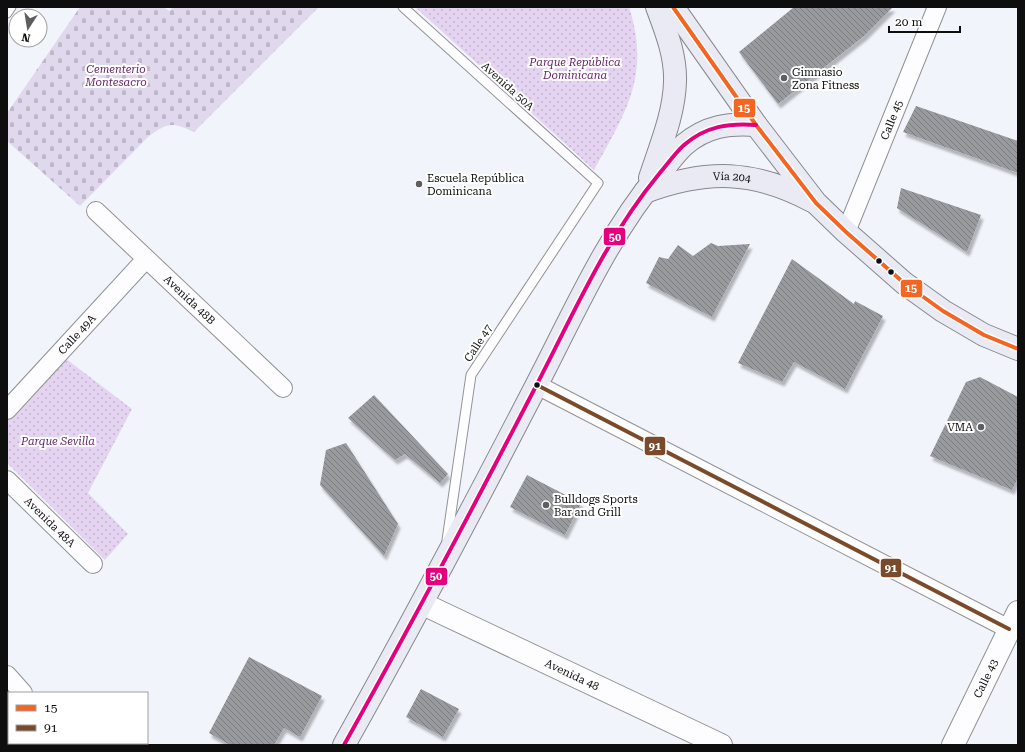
<svg xmlns="http://www.w3.org/2000/svg" width="1025" height="752" font-family="'Roboto Serif',serif">
  <style>
    .cemetery { fill: url(#cemetery-stones) }
    .park { fill: url(#park-dots) }
    .building { fill: url(#building-back-hatch); filter: url(#shadow) }
    .lines { fill: none; stroke-linecap: round; stroke-linejoin: round }
    .service-casing { stroke: #919295; stroke-width: 11 }
    .minor-casing { stroke: #919295; stroke-width: 20 }
    .tertiary-casing { stroke: #919295; stroke-width: 24 }
    .secondary-casing { stroke: #87888c; stroke-width: 24 }
    .service { stroke: #fdfdff; stroke-width: 9 }
    .minor { stroke: #fdfdff; stroke-width: 18 }
    .tertiary { stroke: #fdfdff; stroke-width: 22 }
    .secondary { stroke: #eaeaf5; stroke-width: 22 }
    .bus-1-casing { stroke: #fff; stroke-width: 7 }
    .bus-2-casing { stroke: #fff; stroke-width: 7 }
    .bus-3-casing { stroke: #fff; stroke-width: 7 }
    .bus-1 { stroke: #f26522; stroke-width: 4 }
    .bus-2 { stroke: #7a4b2a; stroke-width: 4 }
    .bus-3 { stroke: #e5007d; stroke-width: 4 }
    .poi-dot { fill: #5e5e61; stroke: #fff; stroke-width: 1.5 }
    .bus-dot { fill: #0e0e0e; stroke: #fff; stroke-width: 1.5 }
    .labels { text-anchor: middle; stroke-width: 4; stroke-linejoin: round; paint-order: stroke }
    .park-label { font-size: 11px; font-style: italic; fill: #621f64; stroke: #fff }
    .poi-label { font-size: 11px; fill: #0e0e0e; stroke: #fff; text-anchor: start }
    .street-label { font-size: 11px; fill: #0e0e0e; stroke: #fff }
    .line-badge { stroke: #fff; stroke-width: 1.5 }
    .badge-label { font-size: 11px; text-anchor: middle; font-weight: bold; fill: #fff }
  </style>
  <defs>
    <pattern id="cemetery-stones" width="16" height="16" patternUnits="userSpaceOnUse"><rect width="16" height="16" fill="#e0d8ed"/><path d="M2 7V4a2 2 0 0 1 4 0v3zM10 15v-3a2 2 0 0 1 4 0v3z" fill="#bfb8ca"/></pattern>
    <pattern id="park-dots" width="8" height="8" patternUnits="userSpaceOnUse"><rect width="8" height="8" fill="#e4d4f1"/><path d="M2 2h.1M6 6h.1" fill="none" stroke="#c2b5cd" stroke-width="1.8" stroke-linecap="round"/></pattern>
    <pattern id="building-back-hatch" width="6" height="6" patternUnits="userSpaceOnUse"><rect width="6" height="6" fill="#989a9e"/><path d="M-1 5l2 2M0 0l6 6M5-1l2 2" fill="none" stroke="#7a7c7f"/></pattern>
    <filter id="shadow"><feDropShadow dx="2.5" dy="4.5" stdDeviation="1" flood-color="#0004"/></filter>
  </defs>
  <rect width="100%" height="100%" fill="#f2f4fc"/>
  <path class="cemetery" d="M 80,7 L 163,7 L 170,11 L 173,7 L 319,7 L 194,132 C 172,122 168,122 148,137 L 80,206 L 7,141 L 7,113 Z"/>
  <g class="park">
    <path d="M 415,7 L 629,7 C 651,75 626,112 594,170 Z"/>
    <path d="M 65,358 L 132,409 L 88,493 L 128,534 L 105,560 L 7,463 L 7,420 Z"/>
  </g>
  <g class="building">
    <path d="M 794,7 L 893,7 L 864,36 L 778,104 L 739,52 Z"/>
    <path d="M 916,106 L 1018,141 L 1018,173 L 903,132 Z"/>
    <path d="M 901,188 L 981,215 L 967,252 L 897,208 Z"/>
    <path d="M 711,243 L 718,246 L 750,244 L 712,317 L 646,283 L 659,257 L 668,259 L 678,245 L 693,256 Z"/>
    <path d="M 792,259 L 854,304 L 855,301 L 883,316 L 845,389 L 794,362 L 782,382 L 738,363 Z"/>
    <path d="M 980,377 L 1018,397 L 1018,478 L 1012,490 L 930,456 L 966,382 Z"/>
    <path d="M 374,395 L 448,474 L 440,483 L 405,454 L 395,460 L 348,418 Z"/>
    <path d="M 346,443 L 398,524 L 384,556 L 320,485 L 326,450 Z"/>
    <path d="M 527,475 L 581,503 L 565,535 L 510,507 Z"/>
    <path d="M 249,657 L 322,696 L 300,737 L 284,728 L 274,745 L 230,745 L 209,733 Z"/>
    <path d="M 421,689 L 459,709 L 443,737 L 406,717 Z"/>
  </g>
  <g class="lines">
    <g class="service-casing">
      <g id="service">
        <path d="M 403,7 L 598,183 L 471,375 L 447,540"/>
        <path d="M 7,13 L 11,7"/>
      </g>
    </g>
    <g class="minor-casing">
      <g id="minor">
        <path id="s1" d="M 96,211 L 283,388"/>
        <path id="s2" d="M 846,232 L 937,7"/>
        <path d="M 537,385 L 1009,629"/>
        <path id="s3" d="M 7,410 L 146,259"/>
        <path id="s4" d="M 7,480 L 93,564"/>
        <path d="M 7,675 L 23,693"/>
        <path d="M 67,743 L 69,745"/>
      </g>
    </g>
    <g class="tertiary-casing">
      <g id="tertiary">
        <path id="s5" d="M 423,604 L 721,745"/>
        <path id="s6" d="M 953,745 L 1018,612"/>
      </g>
    </g>
    <g class="secondary-casing">
      <g id="secondary">
        <path d="M 673,7 L 756,125 L 816,203 L 846,232 L 904,283 L 943,311 L 984,335 L 1018,349"/>
        <path d="M 650,178 C 660,147 674,115 675,82 C 676,56 666,31 657,7"/>
        <path id="s7" d="M 645,192 C 707,169 754,170 812,201"/>
        <path d="M 344,745 C 410,627 473,508 535,388 C 573,315 606,238 659,174 C 667,165 675,153 684,145 C 706,126 729,123 756,125"/>
      </g>
    </g>
    <use href="#service" class="service"/>
    <use href="#minor" class="minor"/>
    <use href="#tertiary" class="tertiary"/>
    <use href="#secondary" class="secondary"/>
    <g class="bus-1-casing">
      <path id="bus-1" d="M 673,7 L 756,125 L 816,203 L 846,232 L 904,283 L 943,311 L 984,335 L 1018,349"/>
    </g>
    <g class="bus-2-casing">
      <path id="bus-2" d="M 537,385 L 1009,629"/>
    </g>
    <g class="bus-3-casing">
      <path id="bus-3" d="M 344,745 C 410,627 473,508 535,388 C 573,315 606,238 659,174 C 667,165 675,153 684,145 C 706,126 729,123 756,125"/>
    </g>
    <use href="#bus-1" class="bus-1"/>
    <use href="#bus-2" class="bus-2"/>
    <use href="#bus-3" class="bus-3"/>
  </g>
  <g class="poi-dot">
    <circle cx="784" cy="78" r="4"/>
    <circle cx="419" cy="184" r="4"/>
    <circle cx="981" cy="427" r="4"/>
    <circle cx="546" cy="505" r="4"/>
  </g>
  <g class="bus-dot">
    <circle cx="879" cy="261" r="3.5"/>
    <circle cx="891" cy="272" r="3.5"/>
    <circle cx="537" cy="385" r="3.5"/>
  </g>
  <g class="labels">
    <g class="park-label">
      <text x="575" y="66">Parque República<tspan x="575" dy="13">Dominicana</tspan></text>
      <text x="116" y="73">Cementerio<tspan x="116" dy="13">Montesacro</tspan></text>
      <text x="58" y="445">Parque Sevilla</text>
    </g>
    <g class="poi-label">
      <text x="792" y="76">Gimnasio<tspan x="792" dy="13">Zona Fitness</tspan></text>
      <text x="427" y="182">Escuela República<tspan x="427" dy="13">Dominicana</tspan></text>
      <text x="973" y="431" text-anchor="end">VMA</text>
      <text x="554" y="503">Bulldogs Sports<tspan x="554" dy="13">Bar and Grill</tspan></text>
    </g>
    <g class="street-label">
      <text transform="translate(508 86) rotate(42)" y="4">Avenida 50A</text>
      <text dy="4" stroke="none"><textPath href="#s2" startOffset="121">Calle 45</textPath></text>
      <text dy="4" stroke="none"><textPath href="#s7" startOffset="89">Vía 204</textPath></text>
      <text dy="4" stroke="none"><textPath href="#s1" startOffset="129">Avenida 48B</textPath></text>
      <text dy="4" stroke="none"><textPath href="#s3" startOffset="103">Calle 49A</textPath></text>
      <text transform="translate(478 343) rotate(-57)" y="4">Calle 47</text>
      <text dy="4" stroke="none"><textPath href="#s4" startOffset="60">Avenida 48A</textPath></text>
      <text dy="4" stroke="none"><textPath href="#s5" startOffset="165">Avenida 48</textPath></text>
      <text dy="4" stroke="none"><textPath href="#s6" startOffset="74">Calle 43</textPath></text>
    </g>
  </g>
  <g class="line-badge">
    <rect x="733" y="98" width="23" height="20" rx="4" fill="#f26522"/>
    <rect x="603" y="227" width="23" height="19" rx="4" fill="#e5007d"/>
    <rect x="900" y="279" width="23" height="19" rx="4" fill="#f26522"/>
    <rect x="644" y="436" width="22" height="20" rx="4" fill="#7a4b2a"/>
    <rect x="880" y="558" width="22" height="20" rx="4" fill="#7a4b2a"/>
    <rect x="425" y="567" width="23" height="19" rx="4" fill="#e5007d"/>
  </g>
  <g class="badge-label">
    <text x="744" y="112">15</text>
    <text x="615" y="241">50</text>
    <text x="911" y="292">15</text>
    <text x="655" y="450">91</text>
    <text x="891" y="572">91</text>
    <text x="436" y="580">50</text>
  </g>
  <rect width="1025" height="752" fill="none" stroke="#0e0e0e" stroke-width="16"/>
  <rect x="8" y="692" width="140" height="52" fill="#ffffff" stroke="#9f9f9f"/>
  <rect x="16" y="705" width="20" height="6" fill="#f26522" stroke="#9f9f9f"/>
  <text x="44" y="712" font-size="12" fill="#0e0e0e">15</text>
  <rect x="16" y="725" width="20" height="6" fill="#7a4b2a" stroke="#9f9f9f"/>
  <text x="44" y="732" font-size="12" fill="#0e0e0e">91</text>
  <g transform="translate(28 28) rotate(192)"><circle r="19" fill="#ffffff" stroke="#9f9f9f"/>
  <path d="M0-3L7 15L0 10L-7 15Z" fill="#5e5e61"/>
  <text y="-6" font-size="11" font-weight="bold" text-anchor="middle" fill="#0e0e0e">N</text>
  </g>
  <path d="M889 26v6h71v-6" fill="none" stroke="#0e0e0e" stroke-width="2"/>
  <text x="895" y="26" font-size="12" fill="#0e0e0e" stroke="#ffffff" stroke-width="3" paint-order="stroke">20 m</text>
</svg>
